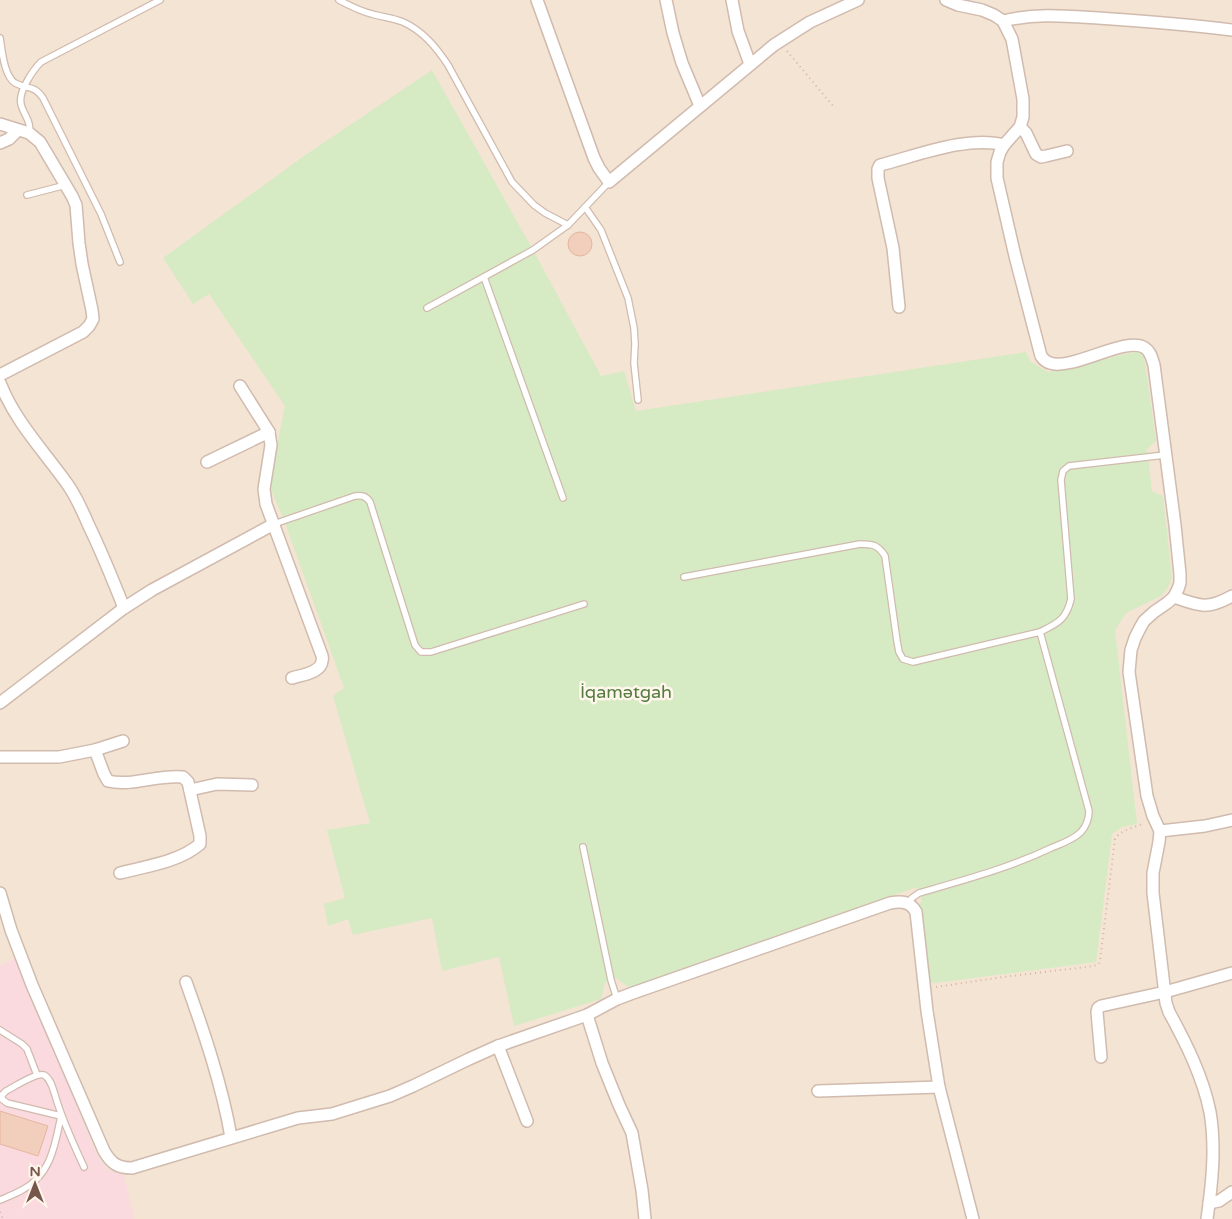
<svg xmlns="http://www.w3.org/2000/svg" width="1232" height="1219" font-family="'Varela Round',sans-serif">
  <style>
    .residential { fill: #f4e4d4 }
    .medical { fill: #fad9df }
    .green { fill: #d6eac4 }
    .building { fill: #f2cfbd; stroke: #e5b59d }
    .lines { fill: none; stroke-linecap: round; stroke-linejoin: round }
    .lane-casing { stroke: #d0bbae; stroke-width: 8 }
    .street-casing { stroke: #d0bbae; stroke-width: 14 }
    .path { stroke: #d7b2a0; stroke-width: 2; stroke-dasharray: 1 4; stroke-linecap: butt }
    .lane { stroke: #fff; stroke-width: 5.5 }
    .street { stroke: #fff; stroke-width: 11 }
    .labels { text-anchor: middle; stroke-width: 5; stroke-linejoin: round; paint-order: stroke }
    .park-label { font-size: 18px; fill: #567c42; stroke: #fff6ec }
  </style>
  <rect width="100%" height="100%" fill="#fcf2e6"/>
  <rect class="residential" x="0" y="0" width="1232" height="1219"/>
  <path class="medical" d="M 16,958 L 94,1148 L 101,1162 L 109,1170 L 124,1175 L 134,1219 L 0,1219 L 0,966 Z"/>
  <path class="green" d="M 432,70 L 533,250 L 601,376 L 624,371 L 636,411 L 1026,352 L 1031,362 L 1048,372 L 1139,351 L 1144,356 L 1156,441 L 1147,449 L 1152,491 L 1163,496 L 1172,578 L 1168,587 L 1161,596 L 1126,613 L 1115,630 L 1137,824 L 1122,827 L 1112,834 L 1096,962 L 927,984 L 919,905 L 922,901 L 917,887 L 630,988 L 616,978 L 605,982 L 601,999 L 514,1026 L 499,957 L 442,971 L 432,918 L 353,935 L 348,919 L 328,926 L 324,904 L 345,898 L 327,830 L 370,823 L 333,696 L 344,688 L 284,520 L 269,485 L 285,406 L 209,294 L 193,304 L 163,258 L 304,156 Z"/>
  <g class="building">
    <circle cx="580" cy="244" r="12"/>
    <path d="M 0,1111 L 48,1126 L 38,1156 L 0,1144 Z"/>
  </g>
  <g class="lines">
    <g class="lane-casing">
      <g id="lane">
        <path d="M 339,0 C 350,6 360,11 372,14 C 382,17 393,18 403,22 C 423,31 436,47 448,65 L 512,182 L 534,205 L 545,213 L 568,225"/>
        <path d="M 0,38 C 2,50 4,76 15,83 C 28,90 33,84 43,98 L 101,214 L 120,262"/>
        <path d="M 29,133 C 32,122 23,114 21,104 C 18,92 33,70 41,62 L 160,0"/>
        <path d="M 27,195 L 66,185"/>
        <path d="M 585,207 L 601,230 L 628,298 L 634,328 L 635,344 L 634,363 L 638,400"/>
        <path d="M 484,277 L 563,498"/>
        <path d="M 427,308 L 533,250 L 568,225 L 609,182"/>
        <path d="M 274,524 L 355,496 C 362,495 366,496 370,502 L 415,645 L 421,652 L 431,652 L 584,604"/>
        <path d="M 684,577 L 860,544 C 873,544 878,545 885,556 L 897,641 L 899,652 L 903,659 L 913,662 L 1040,632"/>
        <path d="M 583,847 L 611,980 L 617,999"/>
        <path d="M 907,903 L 912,898 L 919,893 C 964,880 1009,868 1051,848 C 1061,844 1073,840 1081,832 C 1087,825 1089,819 1089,811 L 1040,632 C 1058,623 1066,620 1071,599 L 1061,480 L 1063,471 L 1069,466 L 1165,455"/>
        <path d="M 0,1030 L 22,1044 L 27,1049 L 37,1075"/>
        <path d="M 61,1116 L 7,1103 L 2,1099 L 2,1095 L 6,1091 C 14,1087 37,1072 44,1075 C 51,1079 53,1089 55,1095 C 62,1120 73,1143 84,1167"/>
        <path d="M 0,1200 C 7,1197 15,1194 22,1190 C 51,1175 55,1145 61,1116"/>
      </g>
    </g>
    <g class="street-casing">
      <g id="street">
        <path d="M 537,0 L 594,158 L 599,168 L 609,182 L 774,45 L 810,22 L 858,0"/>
        <path d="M 666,0 L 673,33 L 682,63 L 700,106"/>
        <path d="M 732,0 L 738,31 L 750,64"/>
        <path d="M 946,0 L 958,5 L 982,10 L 994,15 L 1003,21 L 1012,39 L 1023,99 L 1023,117 L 1020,127 L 1004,145 L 1000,152 L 997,162 L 997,178 L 1015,256 L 1041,356 C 1043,359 1046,362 1050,363 C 1072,371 1128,335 1145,348 C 1151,352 1152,359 1154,365 L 1175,525 L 1180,574 L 1180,583 L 1178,589 L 1174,597 L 1167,603 L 1154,612 L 1144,621 L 1140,628 L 1135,638 L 1131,650 L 1129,672 L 1147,796 L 1153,816 L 1160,831 L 1159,842 L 1153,873 L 1153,893 L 1166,1003 L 1169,1012 C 1186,1043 1203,1077 1210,1112 C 1216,1147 1212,1184 1207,1219"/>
        <path d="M 1003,21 C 1035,13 1066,16 1098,18 C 1143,21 1187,24 1232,30"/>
        <path d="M 0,124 L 29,133 L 40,142 L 72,196 L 76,205 L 79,243 L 82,264 L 92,310 L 93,319 L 89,326 L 83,332 L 0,375"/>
        <path d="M 1020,127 L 1026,133 L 1036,154 L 1041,157 L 1046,156 L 1067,151"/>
        <path d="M 0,143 L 9,139 L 18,130"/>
        <path d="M 899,307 L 893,248 L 878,178 L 878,169 L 880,165 C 916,156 968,135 1004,145"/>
        <path d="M 0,383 C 16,423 44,451 68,485 C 77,498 83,512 89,526 C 102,553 113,580 124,608"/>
        <path d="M 240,386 L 269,432 L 270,439 L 271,445 L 264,489 L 266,504 L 321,653 C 322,655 323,658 322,661 C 321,673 301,675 292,678"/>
        <path d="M 207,462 L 269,432"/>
        <path d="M 1174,597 C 1199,606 1207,610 1232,596"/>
        <path d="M 0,703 L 124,608 L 152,590 L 274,524"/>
        <path d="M 95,750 L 104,774 L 108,781 C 132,787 158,774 183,777 L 188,782 L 200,836 L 200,844 C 179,862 147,866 120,873"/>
        <path d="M 0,757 L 59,757 L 95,750 L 123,741"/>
        <path d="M 190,790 L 217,784 L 252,785"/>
        <path d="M 1160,831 L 1205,826 L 1232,820"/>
        <path d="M 0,893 L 11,930 L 32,985 L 104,1151 C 111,1163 117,1168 132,1168 L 298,1118 L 332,1114 L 390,1096 L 413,1086 L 469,1059 L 498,1046 L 587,1015 L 617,999 L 633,993 L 890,903 C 901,901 910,901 916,912 L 927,1011 L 939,1087 L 973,1219"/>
        <path d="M 186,982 C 204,1032 222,1085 231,1137"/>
        <path d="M 587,1015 L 602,1063 L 619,1105 L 632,1133 L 642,1190 L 645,1219"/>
        <path d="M 498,1046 L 527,1121"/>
        <path d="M 1101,1057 L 1097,1012 L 1098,1008 L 1101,1006 L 1165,992 L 1232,973"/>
        <path d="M 818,1091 L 939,1087"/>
        <path d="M 1209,1203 L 1219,1201 L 1232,1192"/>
      </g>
    </g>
    <g class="path">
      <path d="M 787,51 L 833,106"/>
      <path d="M 936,987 L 1003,977 L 1094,966 L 1099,964 L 1100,961 L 1115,839 C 1121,829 1135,828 1144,823"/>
      <path d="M 0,1212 L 3,1219"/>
    </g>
    <use href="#lane" class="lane"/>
    <use href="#street" class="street"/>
  </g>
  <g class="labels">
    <g class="park-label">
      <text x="626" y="698">İqamətgah</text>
    </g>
  </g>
  <g transform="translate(35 1184)" stroke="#fff6ec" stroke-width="4" paint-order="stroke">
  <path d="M0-4L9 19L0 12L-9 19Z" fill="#76574a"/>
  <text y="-8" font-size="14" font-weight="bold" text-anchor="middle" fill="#76574a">N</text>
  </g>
</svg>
